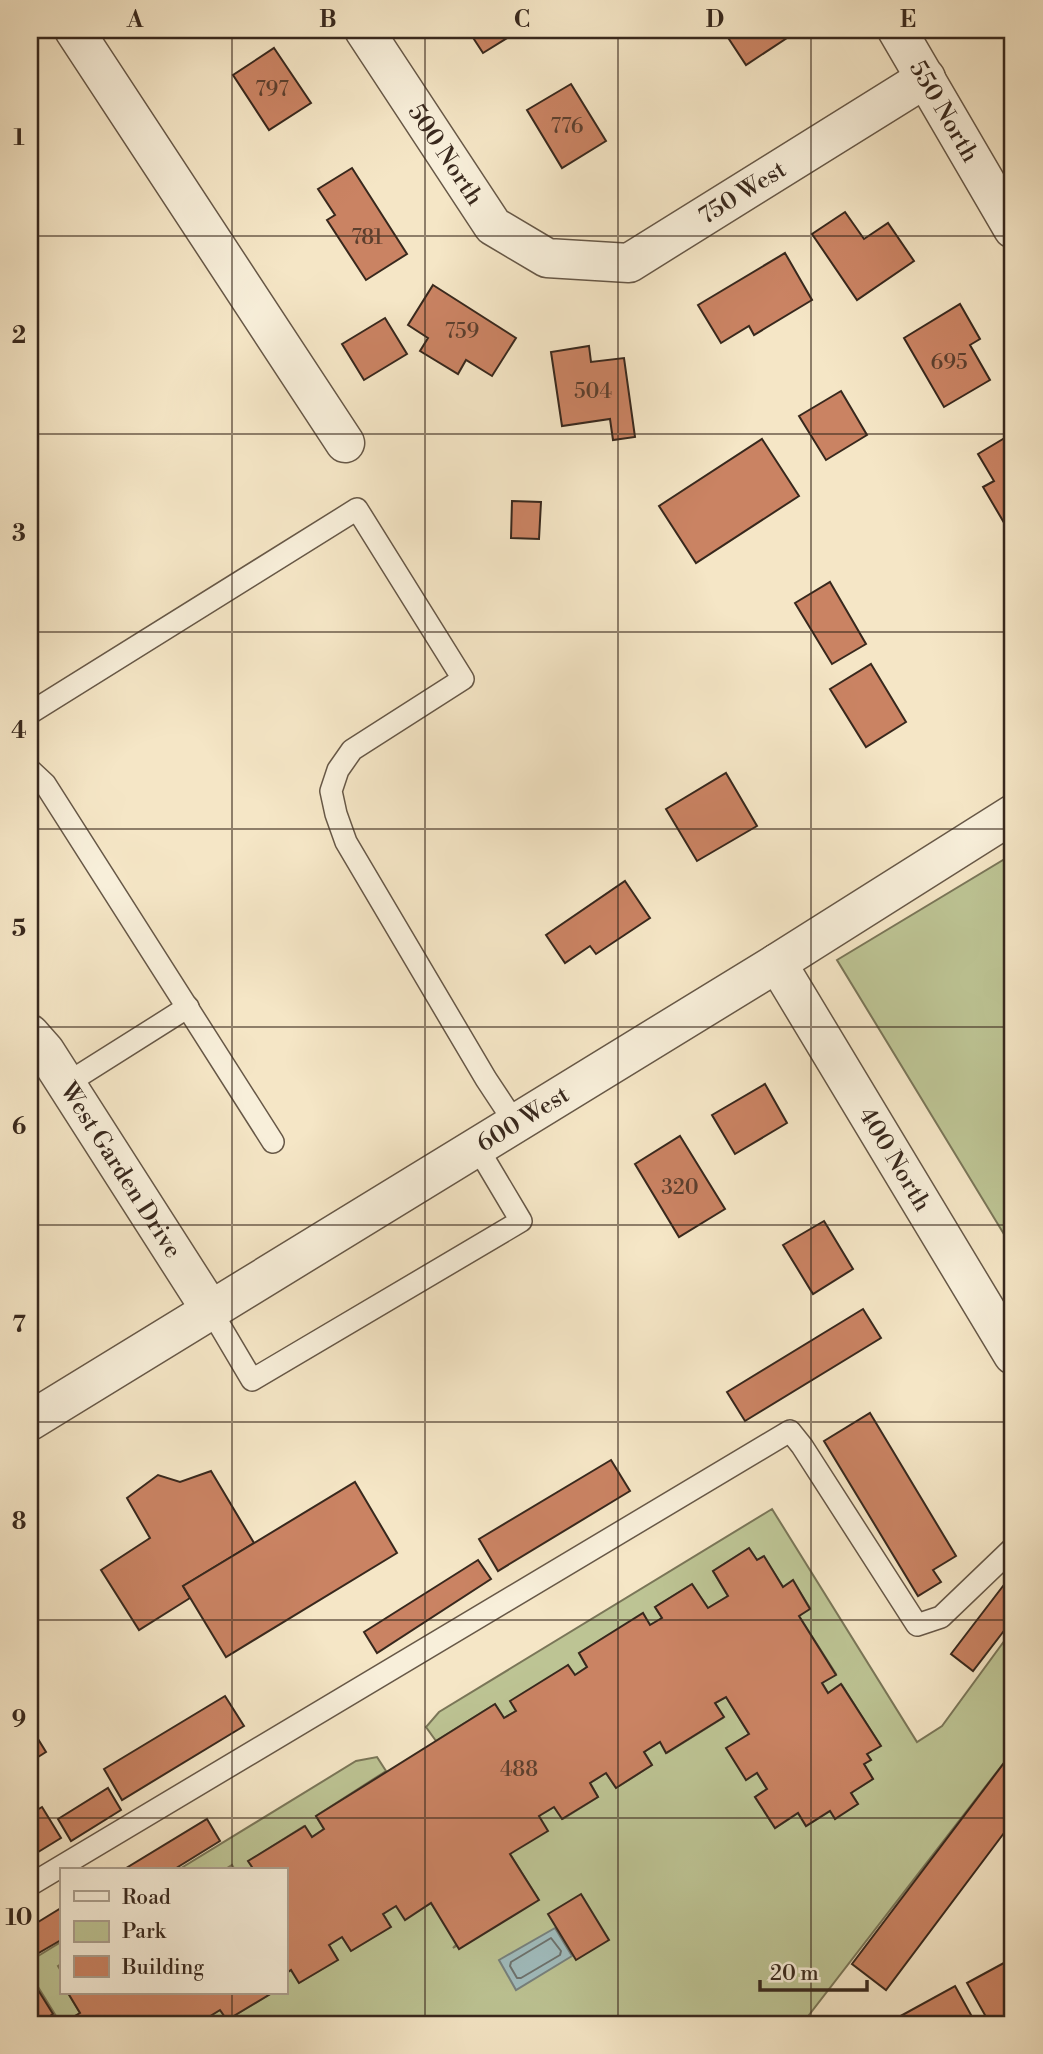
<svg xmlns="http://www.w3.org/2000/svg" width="1043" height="2054" font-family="'Libre Bodoni',serif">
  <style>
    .green { fill: #bdc494; stroke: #7a7658; stroke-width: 2 }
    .water { fill: #a0bdbf; stroke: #76817e; stroke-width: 2 }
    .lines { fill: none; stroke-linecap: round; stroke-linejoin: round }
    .shore { stroke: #6c726e; stroke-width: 2 }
    .building { fill: #ca8363; stroke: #38281d; stroke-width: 2 }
    .service-casing { stroke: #675847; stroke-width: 24 }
    .minor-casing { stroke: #675847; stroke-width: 41 }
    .tertiary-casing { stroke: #675847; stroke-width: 41 }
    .service { stroke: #f8efda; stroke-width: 21 }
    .minor { stroke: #f8efda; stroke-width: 38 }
    .tertiary { stroke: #f8efda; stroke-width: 38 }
    .grid { fill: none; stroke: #38281d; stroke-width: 2; stroke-opacity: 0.55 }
    .labels { text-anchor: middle; stroke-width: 6; stroke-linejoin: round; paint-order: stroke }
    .number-label { font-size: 21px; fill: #5c3f2e }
    .street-label { font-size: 24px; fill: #38281d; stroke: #f8efda }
    .neatline { fill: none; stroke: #38281d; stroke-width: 2.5 }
    .grid-label { font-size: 23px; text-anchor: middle; font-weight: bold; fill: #38281d }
  </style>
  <rect width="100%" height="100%" fill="#f5e6c6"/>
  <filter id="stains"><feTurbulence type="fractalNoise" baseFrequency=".00286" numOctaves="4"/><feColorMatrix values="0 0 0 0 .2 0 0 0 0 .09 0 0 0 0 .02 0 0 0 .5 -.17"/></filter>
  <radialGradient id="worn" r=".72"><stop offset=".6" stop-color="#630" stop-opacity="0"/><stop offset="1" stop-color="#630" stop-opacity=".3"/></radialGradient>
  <g class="green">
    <path d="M 1013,854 L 1013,1249 L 837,960 Z"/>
    <path d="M 772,1509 L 917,1742 L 942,1726 L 1013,1629 L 1013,1751 L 802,2024 L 210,2024 L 207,2018 L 220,2010 L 227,2020 L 272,1993 L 285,1993 L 285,1974 L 291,1970 L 299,1983 L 337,1960 L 329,1945 L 342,1937 L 351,1951 L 390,1927 L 383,1914 L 396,1906 L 405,1919 L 431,1903 L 458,1943 L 453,1948 L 538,1899 L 510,1854 L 539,1816 L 554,1807 L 563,1819 L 598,1797 L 590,1783 L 606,1773 L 616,1788 L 652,1765 L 644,1752 L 660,1742 L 667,1753 L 723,1718 L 715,1703 L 726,1697 L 749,1734 L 727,1748 L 757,1773 L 767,1789 L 755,1797 L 775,1828 L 798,1813 L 806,1826 L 830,1811 L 835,1818 L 858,1804 L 851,1793 L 873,1779 L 864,1764 L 871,1760 L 867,1754 L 880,1745 L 842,1685 L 828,1693 L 822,1683 L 836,1674 L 799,1616 L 810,1608 L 793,1581 L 783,1587 L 764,1557 L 757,1560 L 749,1548 L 713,1571 L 728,1596 L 708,1608 L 692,1584 L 655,1607 L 662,1618 L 650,1625 L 643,1614 L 579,1653 L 587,1667 L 575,1675 L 568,1665 L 516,1711 L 504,1718 L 495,1704 L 436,1741 L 426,1727 L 439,1712 Z"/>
    <path d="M 377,1757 L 386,1771 L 316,1816 L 324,1829 L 312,1837 L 304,1826 L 249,1861 L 254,1870 L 235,1870 L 232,1865 L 224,1870 L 178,1870 L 356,1761 Z"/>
    <path d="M 61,1942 L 61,1964 L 58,1966 L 61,1971 L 61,1993 L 68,1993 L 80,2013 L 74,2017 L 78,2024 L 61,2024 L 30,1974 L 30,1961 Z"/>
  </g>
  <path class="water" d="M 555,1928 L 572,1956 L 516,1990 L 499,1960 Z"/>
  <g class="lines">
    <path class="shore" d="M 551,1938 L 561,1951 L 560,1955 L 521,1978 L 517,1978 L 510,1966 L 511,1962 Z"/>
  </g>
  <g class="building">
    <path d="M 468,30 L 520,30 L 483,53 Z"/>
    <path d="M 723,30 L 790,30 L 793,34 L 746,65 Z"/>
    <path d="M 274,48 L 311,103 L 269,130 L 233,75 Z"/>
    <path d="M 571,84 L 606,141 L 562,168 L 527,110 Z"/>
    <path d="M 352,168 L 407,254 L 366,280 L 327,220 L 335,215 L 318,189 Z"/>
    <path d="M 845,212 L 864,239 L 888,223 L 914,261 L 857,300 L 812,234 Z"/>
    <path d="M 785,253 L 812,300 L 754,335 L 749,326 L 721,343 L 698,305 Z"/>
    <path d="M 433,285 L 516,338 L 492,376 L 466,360 L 458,374 L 420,351 L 428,338 L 408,325 Z"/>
    <path d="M 960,304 L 980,339 L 970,345 L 990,380 L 944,407 L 904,338 Z"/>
    <path d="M 385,318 L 407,354 L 364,380 L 342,344 Z"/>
    <path d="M 589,346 L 591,362 L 624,358 L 635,437 L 613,440 L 610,419 L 562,426 L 551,352 Z"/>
    <path d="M 841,391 L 867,435 L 826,460 L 799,416 Z"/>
    <path d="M 1013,433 L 1013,538 L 983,487 L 994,481 L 978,454 Z"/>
    <path d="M 762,439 L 799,496 L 696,563 L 659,506 Z"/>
    <path d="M 512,501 L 541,502 L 539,539 L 511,538 Z"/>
    <path d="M 830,582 L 866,644 L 832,664 L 795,603 Z"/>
    <path d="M 871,664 L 906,722 L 866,747 L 830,689 Z"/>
    <path d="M 726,773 L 757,826 L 697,861 L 666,809 Z"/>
    <path d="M 625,881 L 650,918 L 596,954 L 590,946 L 565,963 L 546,935 Z"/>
    <path d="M 765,1084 L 787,1123 L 735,1154 L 712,1115 Z"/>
    <path d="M 680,1136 L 725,1209 L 679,1237 L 635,1164 Z"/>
    <path d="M 824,1221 L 853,1269 L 813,1294 L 783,1245 Z"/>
    <path d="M 863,1309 L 881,1338 L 745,1421 L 727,1392 Z"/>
    <path d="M 870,1413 L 956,1556 L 933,1570 L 941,1582 L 918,1596 L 824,1441 Z"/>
    <path d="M 611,1460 L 630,1491 L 498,1571 L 479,1539 Z"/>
    <path d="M 211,1471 L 254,1543 L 183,1586 L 190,1598 L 139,1630 L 101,1570 L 150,1538 L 127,1498 L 158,1475 L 180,1482 Z"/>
    <path d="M 355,1482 L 397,1553 L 226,1657 L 183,1586 Z"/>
    <path d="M 749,1548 L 757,1560 L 764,1556 L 783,1587 L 793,1580 L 810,1609 L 799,1616 L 836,1675 L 822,1683 L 828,1693 L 841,1684 L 881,1746 L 867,1754 L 871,1760 L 864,1764 L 873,1779 L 851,1793 L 858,1804 L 835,1819 L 830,1811 L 806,1826 L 798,1813 L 775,1828 L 755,1797 L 767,1789 L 757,1773 L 746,1780 L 726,1748 L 749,1734 L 726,1697 L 715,1703 L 724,1717 L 666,1753 L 660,1742 L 644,1752 L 652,1765 L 616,1788 L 606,1773 L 590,1783 L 598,1797 L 562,1819 L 554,1807 L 539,1816 L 548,1831 L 510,1854 L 539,1900 L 459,1949 L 431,1903 L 405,1920 L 396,1906 L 383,1914 L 391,1927 L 351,1951 L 342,1937 L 329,1945 L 338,1960 L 299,1983 L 291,1970 L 285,1974 L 285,1870 L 254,1870 L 248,1861 L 305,1826 L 312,1837 L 324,1829 L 316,1816 L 495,1704 L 504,1718 L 516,1711 L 510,1701 L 568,1665 L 575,1675 L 587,1667 L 579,1653 L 643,1613 L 650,1625 L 662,1618 L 655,1607 L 692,1584 L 708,1608 L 728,1596 L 713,1571 Z"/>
    <path d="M 478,1560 L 491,1579 L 377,1653 L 364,1632 Z"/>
    <path d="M 1003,1586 L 1013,1593 L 1013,1619 L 973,1671 L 951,1654 Z"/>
    <path d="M 225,1696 L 244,1726 L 122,1800 L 104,1769 Z"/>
    <path d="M 30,1726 L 46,1752 L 30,1762 Z"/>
    <path d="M 1013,1751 L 1013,1821 L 886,1990 L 852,1964 Z"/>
    <path d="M 108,1788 L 121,1810 L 71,1841 L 58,1819 Z"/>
    <path d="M 42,1807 L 61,1838 L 30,1857 L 30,1814 Z"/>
    <path d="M 207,1819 L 220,1841 L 173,1870 L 123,1870 Z"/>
    <path d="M 581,1894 L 609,1940 L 576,1960 L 548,1914 Z"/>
    <path d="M 61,1908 L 61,1940 L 30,1958 L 30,1927 Z"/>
    <path d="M 1013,1958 L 1013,2024 L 990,2024 L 967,1983 Z"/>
    <path d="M 30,1977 L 53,2014 L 37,2024 L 30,2024 Z"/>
    <path d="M 955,1986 L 976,2024 L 886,2024 Z"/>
    <path d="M 68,1993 L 272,1993 L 227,2020 L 220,2010 L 207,2018 L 210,2024 L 78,2024 L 73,2017 L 80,2013 Z"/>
  </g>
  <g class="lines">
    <g class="service-casing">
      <g id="service">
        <path d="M 30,713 L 357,509 L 463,679 L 352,750 L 338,770 L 331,791 L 336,814 L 346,842 L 486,1079 L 515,1123"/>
        <path d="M 30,770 L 45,784 L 273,1142"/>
        <path d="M 66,1084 L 188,1007"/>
        <path d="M 210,1309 L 252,1380 L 521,1221 L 477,1147"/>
        <path d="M 30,1885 L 790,1431 L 802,1446 L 917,1625 L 941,1617 L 1013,1548"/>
      </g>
    </g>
    <g class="minor-casing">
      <g id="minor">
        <path d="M 74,30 L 345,443"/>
        <path id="s1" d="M 364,30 L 493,226 L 547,258 L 629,263 L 926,78"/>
        <path id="s2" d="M 897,30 L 1013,229"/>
        <path id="s3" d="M 777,963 L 1013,1355"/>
        <path id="s4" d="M 30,1034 L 45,1051 L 210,1309"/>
      </g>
    </g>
    <g class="tertiary-casing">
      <g id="tertiary">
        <path id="s5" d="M 30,1421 L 777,963 L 1013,814"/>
      </g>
    </g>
    <use href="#service" class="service"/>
    <use href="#minor" class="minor"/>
    <use href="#tertiary" class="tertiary"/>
  </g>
  <path class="grid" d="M 232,30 L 232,1870M 425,30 L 425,2024M 618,30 L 618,2024M 811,30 L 811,2024M 30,236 L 1013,236M 30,434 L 1013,434M 30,632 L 1013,632M 30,829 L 1013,829M 30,1027 L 1013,1027M 30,1225 L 1013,1225M 30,1422 L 1013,1422M 30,1620 L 1013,1620M 30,1818 L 1013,1818M 232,1993 L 232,2024"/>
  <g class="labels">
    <g class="number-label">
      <text x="272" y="96">797</text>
      <text x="567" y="133">776</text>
      <text x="367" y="244">781</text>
      <text x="462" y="338">759</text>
      <text x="949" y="369">695</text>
      <text x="593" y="398">504</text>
      <text x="680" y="1194">320</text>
      <text x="519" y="1776">488</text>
    </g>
    <g class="street-label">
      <text dy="8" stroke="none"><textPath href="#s2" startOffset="94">550 North</textPath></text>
      <text dy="8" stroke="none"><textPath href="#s1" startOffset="149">500 North</textPath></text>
      <text dy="8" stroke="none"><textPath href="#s1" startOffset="513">750 West</textPath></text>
      <text dy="8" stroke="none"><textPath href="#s5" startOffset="578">600 West</textPath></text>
      <text dy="8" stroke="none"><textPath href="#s3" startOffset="229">400 North</textPath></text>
      <text dy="8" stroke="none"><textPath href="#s4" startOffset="164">West Garden Drive</textPath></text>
    </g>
  </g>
  <rect width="1043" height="2054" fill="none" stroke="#f5e6c6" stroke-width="77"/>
  <rect x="60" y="1868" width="228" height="126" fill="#f8efda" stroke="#ab9f8e" stroke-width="2"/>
  <rect x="74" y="1891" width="35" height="10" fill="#f8efda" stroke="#ab9f8e" stroke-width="2"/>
  <text x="122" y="1904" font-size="21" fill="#38281d">Road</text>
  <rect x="74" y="1921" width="35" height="21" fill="#bdc494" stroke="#ab9f8e" stroke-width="2"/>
  <text x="122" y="1938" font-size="21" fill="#38281d">Park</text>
  <rect x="74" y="1956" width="35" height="21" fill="#ca8363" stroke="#ab9f8e" stroke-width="2"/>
  <text x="122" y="1974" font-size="21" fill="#38281d">Building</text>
  <path d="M760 1980v10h107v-10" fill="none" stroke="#38281d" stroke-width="3.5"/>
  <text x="770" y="1980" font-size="21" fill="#38281d" stroke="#f8efda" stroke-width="5" paint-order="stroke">20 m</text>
  <rect x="38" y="38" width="966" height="1978" class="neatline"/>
  <g class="grid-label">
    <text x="135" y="27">A</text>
    <text x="328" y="27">B</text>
    <text x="522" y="27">C</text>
    <text x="715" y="27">D</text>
    <text x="908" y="27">E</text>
    <text x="19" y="145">1</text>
    <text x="19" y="343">2</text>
    <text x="19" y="541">3</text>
    <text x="19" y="738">4</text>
    <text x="19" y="936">5</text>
    <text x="19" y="1134">6</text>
    <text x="19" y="1332">7</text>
    <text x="19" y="1529">8</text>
    <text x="19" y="1727">9</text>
    <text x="19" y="1925">10</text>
  </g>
  <rect width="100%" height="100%" filter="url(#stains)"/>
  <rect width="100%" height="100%" fill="url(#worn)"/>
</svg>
